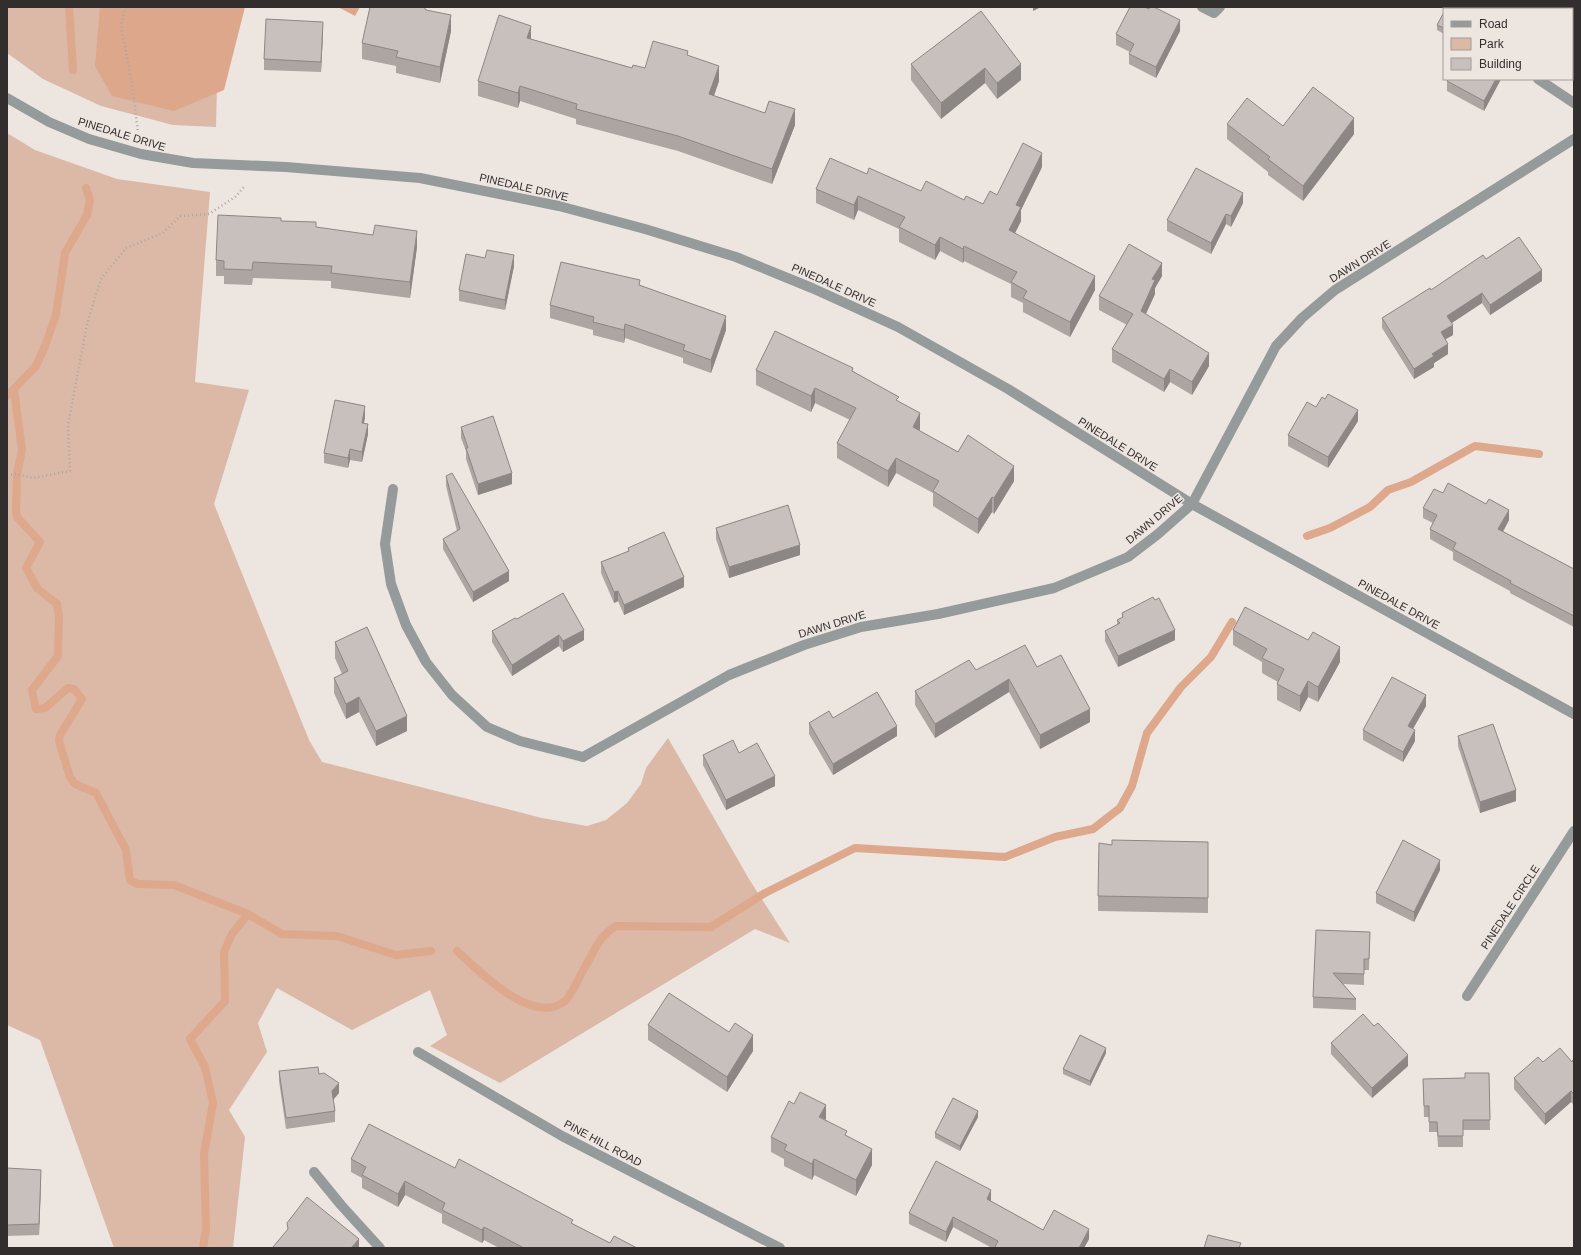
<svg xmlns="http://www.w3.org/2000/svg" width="1581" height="1255" font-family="Arial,sans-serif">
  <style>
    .green { fill: #dbb9a6 }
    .forest { fill: #dca78b }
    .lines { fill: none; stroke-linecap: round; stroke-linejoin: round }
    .stream { stroke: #dda88b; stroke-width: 8 }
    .path { stroke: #aea7a4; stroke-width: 2.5; stroke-dasharray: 1 3; stroke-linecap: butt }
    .service { stroke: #959a9a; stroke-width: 10 }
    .minor { stroke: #959a9a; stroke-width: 10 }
    .wall { fill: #aca5a2 }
    .shaded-wall { fill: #8c8684 }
    .building { fill: #c8c0bc; stroke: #8c8684 }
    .labels { text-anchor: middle; stroke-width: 3; stroke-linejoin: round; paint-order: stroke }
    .street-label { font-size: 11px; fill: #312e2d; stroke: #ede5e0 }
  </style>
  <rect width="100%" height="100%" fill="#ede5e0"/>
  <g class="green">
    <path d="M 7,7 L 238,7 L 218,43 L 216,127 L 173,125 L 101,106 L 43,79 L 7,53 Z"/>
    <path d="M 7,133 L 35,150 L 117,179 L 210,192 L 195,382 L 249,390 L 214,504 L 309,740 L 322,762 L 542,818 L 587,826 L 606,820 L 627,803 L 641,784 L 646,768 L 668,738 L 749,879 L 790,943 L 755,929 L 500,1083 L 430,1046 L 447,1035 L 430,990 L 352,1030 L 277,988 L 258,1023 L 267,1052 L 229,1110 L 245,1137 L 233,1248 L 114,1248 L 40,1040 L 7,1025 Z"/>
  </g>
  <g class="forest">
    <path d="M 100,7 L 245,7 L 224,90 L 174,111 L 112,96 L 95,66 Z"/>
    <path d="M 338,7 L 360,7 L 355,16 Z"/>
  </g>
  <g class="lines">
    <g class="stream">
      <path d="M 69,7 L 73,70"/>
      <path d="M 14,390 L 22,450 L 17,474 L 16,511 L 17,517 L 40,542 L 26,568 L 37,588 L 57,604 L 59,616 L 58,656 L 32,690 L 36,709 L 45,708 L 68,688 L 74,689 L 82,699 L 60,735 L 59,741 L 70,777 L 75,784 L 96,793 L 126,850 L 130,880 L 137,884 L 174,885 L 248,914 L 282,934 L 337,936 L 396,955 L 431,951"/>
      <path d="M 7,396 L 36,366 L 45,346 L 56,315 L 65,253 L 87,215 L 90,200 L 86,188"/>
      <path d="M 1307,536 L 1330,528 L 1370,507 L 1388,490 L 1411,482 L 1475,446 L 1539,454"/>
      <path d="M 457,951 C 479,971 533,1027 565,1001 C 571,996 580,975 585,967 C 595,950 599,936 616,926 L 711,927 L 765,893 L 855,848 L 1005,857 L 1055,837 L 1093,829 L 1120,808 L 1132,786 L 1147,733 L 1181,687 L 1211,657 L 1232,622"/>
      <path d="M 203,1248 L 206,1230 L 204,1154 L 213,1103 L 205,1067 L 190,1039 L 225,1001 L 224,952 L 232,934 L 248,914"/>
    </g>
    <g class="path">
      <path d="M 125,7 L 121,25 L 132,85 L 138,132"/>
      <path d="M 7,475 L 17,474 L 33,478 L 70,471 L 68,425 L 87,324 L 101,279 L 126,248 L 163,233 L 180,216 L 209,214 L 235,197 L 245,186"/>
    </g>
    <g class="service">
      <path d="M 1202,7 L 1214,13 L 1220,7"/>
      <path d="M 1538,79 L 1574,103"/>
      <path d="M 393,489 L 385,544 L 391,584 L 406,625 L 426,662 L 452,695 L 487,727 L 520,741 L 583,757"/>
      <path d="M 314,1172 L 341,1205 L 380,1248"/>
    </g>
    <g class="minor">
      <path d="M 7,98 L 49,122 L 89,139 L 141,154 L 193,163 L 286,167 L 420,178 L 559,206 L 645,229 L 736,257 L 812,288 L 898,327 L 1008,389 L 1192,504 L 1574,714"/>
      <path d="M 583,757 L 729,675 L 804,645 L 861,627 L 938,614 L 1054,588 L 1128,557 L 1158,534 L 1192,504 L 1276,346 L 1302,318 L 1335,290 L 1574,139"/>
      <path d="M 1467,996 L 1574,831"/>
      <path d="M 418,1052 L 562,1136 L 780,1248"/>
    </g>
  </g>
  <g class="wall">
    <path d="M 426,10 L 451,31 L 440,83 L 396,73 L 396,66 L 362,59 L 362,43 Z"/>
    <path d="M 1444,12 L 1444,34 L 1437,30 L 1437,25 Z"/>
    <path d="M 1180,31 L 1156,78 L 1129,64 L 1129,54 L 1130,52 L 1116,45 L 1116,34 Z"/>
    <path d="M 323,32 L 321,72 L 264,70 L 264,59 Z"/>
    <path d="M 531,39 L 632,68 L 645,68 L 688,55 L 719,81 L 714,96 L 795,125 L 772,184 L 678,151 L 576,124 L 576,119 L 520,101 L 518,108 L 478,96 L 478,81 Z"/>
    <path d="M 911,64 L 1021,64 L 1021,80 L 997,99 L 985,83 L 941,119 L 911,80 Z"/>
    <path d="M 1448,79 L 1501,79 L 1484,111 L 1447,91 L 1447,81 Z"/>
    <path d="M 1227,124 L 1283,126 L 1354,134 L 1303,201 L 1268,175 L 1268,172 L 1227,139 Z"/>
    <path d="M 1042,167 L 1021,210 L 1021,221 L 1015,233 L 1095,290 L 1070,337 L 1023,312 L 1023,303 L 1011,297 L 1011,284 L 964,261 L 963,263 L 940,251 L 935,260 L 899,242 L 899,229 L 858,210 L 854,220 L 816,203 L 816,189 L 867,174 L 921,191 L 983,204 Z"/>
    <path d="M 1574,191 L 1574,209 L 1573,207 L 1573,192 Z"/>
    <path d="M 1243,203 L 1231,227 L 1226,224 L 1211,254 L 1167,231 L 1167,220 Z"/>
    <path d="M 281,221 L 417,247 L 410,298 L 331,288 L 331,281 L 253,278 L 252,285 L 224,284 L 224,276 L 216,276 L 216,260 Z"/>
    <path d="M 1486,259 L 1542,281 L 1490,315 L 1482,303 L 1452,323 L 1453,335 L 1445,339 L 1448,354 L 1434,363 L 1434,367 L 1414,379 L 1382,328 L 1382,318 L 1431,290 Z"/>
    <path d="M 514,266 L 505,310 L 459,301 L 459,290 Z"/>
    <path d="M 1162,276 L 1155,288 L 1155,294 L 1146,314 L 1209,366 L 1192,395 L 1170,382 L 1164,392 L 1112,362 L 1112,349 L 1127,325 L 1099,310 L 1099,296 Z"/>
    <path d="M 640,285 L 726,330 L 711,373 L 683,363 L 683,358 L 625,338 L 624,343 L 593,335 L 593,330 L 550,318 L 550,305 Z"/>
    <path d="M 756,370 L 853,371 L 899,402 L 920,429 L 919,431 L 1014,481 L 994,514 L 992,512 L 978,534 L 933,506 L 933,493 L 896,473 L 888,487 L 837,458 L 837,443 L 850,420 L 815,403 L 811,412 L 756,385 Z"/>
    <path d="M 1316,407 L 1358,421 L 1328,468 L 1288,446 L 1288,435 Z"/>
    <path d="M 365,417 L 364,423 L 368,434 L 362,462 L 350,460 L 348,468 L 324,463 L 324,453 Z"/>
    <path d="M 461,427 L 512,484 L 478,495 L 466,459 L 466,451 L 461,438 Z"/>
    <path d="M 446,476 L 509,581 L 473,602 L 443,549 L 443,539 L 457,531 L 446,486 Z"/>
    <path d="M 1443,493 L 1509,520 L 1503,532 L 1574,569 L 1574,627 L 1510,593 L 1510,591 L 1453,560 L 1453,552 L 1430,539 L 1430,529 L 1433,523 L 1423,518 L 1423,508 Z"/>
    <path d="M 716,528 L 800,555 L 729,578 L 716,539 Z"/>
    <path d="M 628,548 L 684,587 L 624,615 L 618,601 L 614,603 L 601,573 L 601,562 L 628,551 Z"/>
    <path d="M 1155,600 L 1175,640 L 1118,667 L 1105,641 L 1105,631 L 1117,625 L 1117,620 L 1122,618 L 1122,613 Z"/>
    <path d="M 517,619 L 584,640 L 563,652 L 559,646 L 512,676 L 492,642 L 492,631 Z"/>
    <path d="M 1233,630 L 1340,662 L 1318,702 L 1308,697 L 1300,712 L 1277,700 L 1277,684 L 1278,682 L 1262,673 L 1262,662 L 1233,645 Z"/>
    <path d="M 335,642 L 407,731 L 376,746 L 359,712 L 346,719 L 334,693 L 334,678 L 342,674 L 335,658 Z"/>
    <path d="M 1037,667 L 1090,722 L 1040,749 L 1009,692 L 935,738 L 915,705 L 915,691 L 976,670 Z"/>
    <path d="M 1426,706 L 1413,729 L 1415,741 L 1403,762 L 1363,740 L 1363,730 Z"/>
    <path d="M 833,718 L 897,736 L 833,775 L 809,734 L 809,723 Z"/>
    <path d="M 1458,736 L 1516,801 L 1480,813 L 1458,746 Z"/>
    <path d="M 739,753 L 775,786 L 726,810 L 703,765 L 703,755 Z"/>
    <path d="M 1208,842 L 1208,913 L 1098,911 L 1098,896 L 1112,845 Z"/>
    <path d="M 1440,870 L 1414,922 L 1376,903 L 1376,893 Z"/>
    <path d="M 1370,932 L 1369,970 L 1364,970 L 1364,985 L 1343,984 L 1356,999 L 1356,1010 L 1313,1008 L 1313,997 Z"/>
    <path d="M 648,1025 L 753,1051 L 727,1092 L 648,1040 Z"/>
    <path d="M 1331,1043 L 1408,1066 L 1372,1098 L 1331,1054 Z"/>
    <path d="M 1106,1053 L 1090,1086 L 1063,1074 L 1063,1069 Z"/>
    <path d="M 1574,1058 L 1574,1105 L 1571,1102 L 1545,1125 L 1514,1089 L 1514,1078 L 1543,1062 L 1572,1062 Z"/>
    <path d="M 279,1071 L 319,1074 L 339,1093 L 333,1100 L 335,1111 L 335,1122 L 286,1129 L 279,1081 Z"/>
    <path d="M 1465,1073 L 1489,1073 L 1490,1130 L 1463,1130 L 1463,1147 L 1438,1147 L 1437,1132 L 1429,1132 L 1429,1117 L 1424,1117 L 1423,1079 L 1465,1078 Z"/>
    <path d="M 978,1117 L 960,1151 L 935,1138 L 935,1133 Z"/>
    <path d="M 826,1120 L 847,1136 L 872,1165 L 856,1196 L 814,1175 L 812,1180 L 784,1166 L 784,1159 L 771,1152 L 771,1137 Z"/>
    <path d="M 351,1159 L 455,1168 L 573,1224 L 610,1243 L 637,1248 L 499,1248 L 484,1240 L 482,1243 L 442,1223 L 442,1214 L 405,1195 L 398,1207 L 362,1188 L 362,1178 L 351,1172 Z"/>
    <path d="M 7,1168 L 41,1180 L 39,1235 L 7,1236 Z"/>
    <path d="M 991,1201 L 1043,1230 L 1089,1239 L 1084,1248 L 992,1248 L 953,1227 L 946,1242 L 909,1224 L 909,1213 Z"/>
  </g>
  <g class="shaded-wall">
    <path d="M 1033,7 L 1041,7 L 1033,11 Z"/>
    <path d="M 451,15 L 451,31 L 440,83 L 440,67 Z"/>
    <path d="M 1180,20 L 1180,31 L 1156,78 L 1156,67 Z"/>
    <path d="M 323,22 L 323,32 L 321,72 L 321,62 Z"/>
    <path d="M 531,26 L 531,41 L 527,38 Z"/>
    <path d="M 1574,27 L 1574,37 L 1572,41 L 1572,30 Z"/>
    <path d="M 1021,64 L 1021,80 L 997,99 L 997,83 Z"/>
    <path d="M 719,66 L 719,81 L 709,109 L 709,94 Z"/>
    <path d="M 985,68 L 985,83 L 941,119 L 941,103 Z"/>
    <path d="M 1496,79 L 1501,79 L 1484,111 L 1484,101 Z"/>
    <path d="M 520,86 L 520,101 L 518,108 L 518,93 Z"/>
    <path d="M 795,109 L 795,125 L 772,184 L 772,169 Z"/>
    <path d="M 1354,118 L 1354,134 L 1303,201 L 1303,186 Z"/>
    <path d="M 1042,153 L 1042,167 L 1021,210 L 1021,221 L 1009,245 L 1009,230 L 1016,205 Z"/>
    <path d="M 1243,193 L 1243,203 L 1231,227 L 1231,216 Z"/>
    <path d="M 858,196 L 858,210 L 854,220 L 854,205 Z"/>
    <path d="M 1226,214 L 1226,224 L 1211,254 L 1211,243 Z"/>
    <path d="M 417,231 L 417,247 L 410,298 L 410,282 Z"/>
    <path d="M 940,237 L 940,251 L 935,260 L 935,245 Z"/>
    <path d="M 964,246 L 964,261 L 963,263 L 963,249 Z"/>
    <path d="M 514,255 L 514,266 L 505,310 L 505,300 Z"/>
    <path d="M 1162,263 L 1162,276 L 1155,288 L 1155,294 L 1141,324 L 1141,311 L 1152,279 Z"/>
    <path d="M 1542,270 L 1542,281 L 1490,315 L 1490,305 Z"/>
    <path d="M 1095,276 L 1095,290 L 1070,337 L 1070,322 Z"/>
    <path d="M 1482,293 L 1482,303 L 1447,326 L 1447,316 Z"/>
    <path d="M 726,316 L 726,330 L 711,373 L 711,360 Z"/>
    <path d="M 625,324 L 625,338 L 624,343 L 624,330 Z"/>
    <path d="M 1453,325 L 1453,335 L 1441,342 L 1441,332 Z"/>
    <path d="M 1448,344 L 1448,354 L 1434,363 L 1434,367 L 1414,379 L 1414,369 L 1432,354 Z"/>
    <path d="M 1209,353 L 1209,366 L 1192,395 L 1192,382 Z"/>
    <path d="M 1170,369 L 1170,382 L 1164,392 L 1164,379 Z"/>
    <path d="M 815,388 L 815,403 L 811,412 L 811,396 Z"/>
    <path d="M 365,406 L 365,417 L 362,433 L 362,423 Z"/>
    <path d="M 1358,410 L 1358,421 L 1328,468 L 1328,457 Z"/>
    <path d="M 920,413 L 920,429 L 913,443 L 913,427 Z"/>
    <path d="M 368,424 L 368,434 L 362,462 L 362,452 Z"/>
    <path d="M 350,449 L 350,460 L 348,468 L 348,458 Z"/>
    <path d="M 896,458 L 896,473 L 888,487 L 888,471 Z"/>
    <path d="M 1014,466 L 1014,481 L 994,514 L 994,498 Z"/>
    <path d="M 512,473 L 512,484 L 478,495 L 478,484 Z"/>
    <path d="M 992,497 L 992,512 L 978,534 L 978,519 Z"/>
    <path d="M 1509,510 L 1509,520 L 1498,540 L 1498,529 Z"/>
    <path d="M 800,545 L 800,555 L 729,578 L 729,567 Z"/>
    <path d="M 509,571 L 509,581 L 473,602 L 473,592 Z"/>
    <path d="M 684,577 L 684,587 L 624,615 L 624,605 Z"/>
    <path d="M 618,591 L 618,601 L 614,603 L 614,592 Z"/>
    <path d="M 584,630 L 584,640 L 563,652 L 563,641 Z"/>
    <path d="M 1175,630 L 1175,640 L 1118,667 L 1118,656 Z"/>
    <path d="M 559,635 L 559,646 L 512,676 L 512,665 Z"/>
    <path d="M 1340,647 L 1340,662 L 1318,702 L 1318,687 Z"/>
    <path d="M 1009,679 L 1009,692 L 935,738 L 935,724 Z"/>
    <path d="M 1308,681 L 1308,697 L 1300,712 L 1300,696 Z"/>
    <path d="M 1426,695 L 1426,706 L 1408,737 L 1408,726 Z"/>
    <path d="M 359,697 L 359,712 L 346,719 L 346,704 Z"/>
    <path d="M 1090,709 L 1090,722 L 1040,749 L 1040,735 Z"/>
    <path d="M 407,716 L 407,731 L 376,746 L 376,731 Z"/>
    <path d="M 897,726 L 897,736 L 833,775 L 833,764 Z"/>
    <path d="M 1415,730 L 1415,741 L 1403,762 L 1403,752 Z"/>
    <path d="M 775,776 L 775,786 L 726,810 L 726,800 Z"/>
    <path d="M 1516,790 L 1516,801 L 1480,813 L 1480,802 Z"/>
    <path d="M 1440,860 L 1440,870 L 1414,922 L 1414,912 Z"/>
    <path d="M 753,1035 L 753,1051 L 727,1092 L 727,1077 Z"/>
    <path d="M 1106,1048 L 1106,1053 L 1090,1086 L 1090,1081 Z"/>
    <path d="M 1408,1055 L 1408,1066 L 1372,1098 L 1372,1088 Z"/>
    <path d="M 339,1083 L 339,1093 L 332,1101 L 332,1091 Z"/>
    <path d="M 1571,1091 L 1571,1102 L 1545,1125 L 1545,1114 Z"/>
    <path d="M 826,1105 L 826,1120 L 819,1117 Z"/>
    <path d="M 978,1111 L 978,1117 L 960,1151 L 960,1146 Z"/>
    <path d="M 872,1149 L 872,1165 L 856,1196 L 856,1180 Z"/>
    <path d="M 814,1159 L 814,1175 L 812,1180 L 812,1164 Z"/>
    <path d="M 41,1170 L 41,1180 L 39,1235 L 39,1224 Z"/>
    <path d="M 405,1181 L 405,1195 L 398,1207 L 398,1194 Z"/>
    <path d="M 991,1190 L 991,1201 L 987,1209 L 987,1199 Z"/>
    <path d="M 953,1217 L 953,1227 L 946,1242 L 946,1232 Z"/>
    <path d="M 484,1227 L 484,1240 L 482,1243 L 482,1230 Z"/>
    <path d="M 1089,1229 L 1089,1239 L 1084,1248 L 1079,1248 Z"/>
    <path d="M 359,1239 L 359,1248 L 351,1248 Z"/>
  </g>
  <g class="building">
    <path d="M 370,7 L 424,7 L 426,10 L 451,15 L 440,67 L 396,57 L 398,51 L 362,43 Z"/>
    <path d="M 1130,7 L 1144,7 L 1149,9 L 1150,7 L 1154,7 L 1180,20 L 1156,67 L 1129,54 L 1134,44 L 1116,34 Z"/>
    <path d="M 1447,7 L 1450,7 L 1453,9 L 1446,9 Z"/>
    <path d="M 1524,7 L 1574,7 L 1574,27 L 1572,30 L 1572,9 L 1523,9 Z"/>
    <path d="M 981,11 L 1021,64 L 997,83 L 985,68 L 941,103 L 911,64 Z"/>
    <path d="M 1444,12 L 1444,28 L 1437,25 Z"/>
    <path d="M 499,15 L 531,26 L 527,38 L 632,68 L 633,65 L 645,68 L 653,41 L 688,51 L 687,55 L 719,66 L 709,94 L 765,113 L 769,101 L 795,109 L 772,169 L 678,136 L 576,109 L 577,104 L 520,86 L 518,93 L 478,81 Z"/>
    <path d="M 266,19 L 323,22 L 321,62 L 264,59 Z"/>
    <path d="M 1448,79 L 1496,79 L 1484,101 L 1447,81 Z"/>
    <path d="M 1313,87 L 1354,118 L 1303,186 L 1268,159 L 1270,157 L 1227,124 L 1247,98 L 1283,126 Z"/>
    <path d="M 1023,143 L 1042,153 L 1016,205 L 1021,207 L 1009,230 L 1095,276 L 1070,322 L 1023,298 L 1027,291 L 1011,282 L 1017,272 L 964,246 L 963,249 L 940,237 L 935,245 L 899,227 L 905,217 L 858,196 L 854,205 L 816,189 L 830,158 L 867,174 L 869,168 L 921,191 L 926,181 L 964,200 L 966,196 L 983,204 L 990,191 L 997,195 Z"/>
    <path d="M 1196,168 L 1243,193 L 1231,216 L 1226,214 L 1211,243 L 1167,220 Z"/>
    <path d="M 218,215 L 281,218 L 281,221 L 316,222 L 316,227 L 373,235 L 375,225 L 417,231 L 410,282 L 331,273 L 332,266 L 253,262 L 252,270 L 224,269 L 224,261 L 216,260 Z"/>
    <path d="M 1519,237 L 1542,270 L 1490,305 L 1482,293 L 1447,316 L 1453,325 L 1441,332 L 1448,344 L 1432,354 L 1434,356 L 1414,369 L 1382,318 L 1430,288 L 1431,290 L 1483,255 L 1486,259 Z"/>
    <path d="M 1129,244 L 1162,263 L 1152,279 L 1155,280 L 1141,311 L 1209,353 L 1192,382 L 1170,369 L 1164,379 L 1112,349 L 1133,314 L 1099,296 Z"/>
    <path d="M 487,250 L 514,255 L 505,300 L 459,290 L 466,254 L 485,258 Z"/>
    <path d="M 561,262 L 640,280 L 639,285 L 726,316 L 711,360 L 683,350 L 685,345 L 625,324 L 624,330 L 593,322 L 594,317 L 550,305 Z"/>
    <path d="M 775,331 L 853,368 L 852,371 L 899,397 L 896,400 L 920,413 L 913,427 L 958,452 L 968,435 L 1014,466 L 994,498 L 992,497 L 978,519 L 933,491 L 939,481 L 896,458 L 888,471 L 837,443 L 856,408 L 815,388 L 811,396 L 756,370 Z"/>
    <path d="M 1328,394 L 1358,410 L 1328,457 L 1288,435 L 1307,402 L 1316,407 L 1322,397 L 1325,399 Z"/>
    <path d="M 335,400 L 365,406 L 362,423 L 368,424 L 362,452 L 350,449 L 348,458 L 324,453 Z"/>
    <path d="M 493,416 L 512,473 L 478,484 L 466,448 L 468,448 L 461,427 Z"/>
    <path d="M 452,473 L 509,571 L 473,592 L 443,539 L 460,529 L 446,476 Z"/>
    <path d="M 1448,483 L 1486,504 L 1489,499 L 1509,510 L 1498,529 L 1574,569 L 1574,616 L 1510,583 L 1511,581 L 1453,549 L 1456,543 L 1430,529 L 1437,515 L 1423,508 L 1434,489 L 1443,493 Z"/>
    <path d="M 788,505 L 800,545 L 729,567 L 716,528 Z"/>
    <path d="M 664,532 L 684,577 L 624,605 L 618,591 L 614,592 L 601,562 L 629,551 L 628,548 Z"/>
    <path d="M 563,593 L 584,630 L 563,641 L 559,635 L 512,665 L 492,631 L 515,618 L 517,619 Z"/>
    <path d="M 1153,597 L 1155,600 L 1159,598 L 1175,630 L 1118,656 L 1105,631 L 1120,623 L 1117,620 L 1123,617 L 1122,613 Z"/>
    <path d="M 1245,607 L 1308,640 L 1313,632 L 1340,647 L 1318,687 L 1308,681 L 1300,696 L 1277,684 L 1284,669 L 1262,658 L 1267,649 L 1233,630 Z"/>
    <path d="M 367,627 L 407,716 L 376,731 L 359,697 L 346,704 L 334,678 L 348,671 L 335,642 Z"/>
    <path d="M 1025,645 L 1037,667 L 1061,655 L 1090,709 L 1040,735 L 1009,679 L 935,724 L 915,691 L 969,660 L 976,670 Z"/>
    <path d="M 1392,677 L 1426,695 L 1408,726 L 1415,730 L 1403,752 L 1363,730 Z"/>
    <path d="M 877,692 L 897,726 L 833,764 L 809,723 L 829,711 L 833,718 Z"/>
    <path d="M 1493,724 L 1516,790 L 1480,802 L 1458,736 Z"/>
    <path d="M 733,740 L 739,753 L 757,743 L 775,776 L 726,800 L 703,755 Z"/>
    <path d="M 1112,840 L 1208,842 L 1208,898 L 1098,896 L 1099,843 L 1112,845 Z"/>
    <path d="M 1403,840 L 1440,860 L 1414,912 L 1376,893 Z"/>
    <path d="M 1316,930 L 1370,932 L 1369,959 L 1364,959 L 1364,974 L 1333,973 L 1356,999 L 1313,997 Z"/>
    <path d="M 669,993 L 729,1032 L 735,1023 L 753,1035 L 727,1077 L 648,1025 Z"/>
    <path d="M 1363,1014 L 1374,1026 L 1378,1023 L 1408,1055 L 1372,1088 L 1331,1043 Z"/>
    <path d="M 1080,1035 L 1106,1048 L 1090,1081 L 1063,1069 Z"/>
    <path d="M 1560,1048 L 1572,1062 L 1574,1058 L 1574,1094 L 1571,1091 L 1545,1114 L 1514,1078 L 1538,1057 L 1543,1062 Z"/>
    <path d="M 318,1067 L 319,1074 L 324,1073 L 339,1083 L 332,1091 L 335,1111 L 286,1118 L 279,1071 Z"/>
    <path d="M 1465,1073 L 1489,1073 L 1490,1120 L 1463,1120 L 1463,1136 L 1438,1136 L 1437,1122 L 1429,1122 L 1429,1106 L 1424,1106 L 1423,1079 L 1465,1078 Z"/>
    <path d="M 800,1092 L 826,1105 L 819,1117 L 847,1131 L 845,1135 L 872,1149 L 856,1180 L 814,1159 L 812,1164 L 784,1150 L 787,1145 L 771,1137 L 789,1101 L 794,1104 Z"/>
    <path d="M 953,1098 L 978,1111 L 960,1146 L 935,1133 Z"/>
    <path d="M 369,1124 L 455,1168 L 459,1159 L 573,1220 L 571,1223 L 610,1243 L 614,1236 L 637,1248 L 524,1248 L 484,1227 L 482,1230 L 442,1210 L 445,1203 L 405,1181 L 398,1194 L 362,1175 L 366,1167 L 351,1159 Z"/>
    <path d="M 936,1161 L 991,1190 L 987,1199 L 1043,1230 L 1054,1210 L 1089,1229 L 1079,1248 L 998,1248 L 995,1247 L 998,1241 L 953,1217 L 946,1232 L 909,1213 Z"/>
    <path d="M 7,1168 L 41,1170 L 39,1224 L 7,1225 Z"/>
    <path d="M 307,1197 L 359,1239 L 351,1248 L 274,1248 L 273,1247 L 288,1229 L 287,1223 Z"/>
    <path d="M 1208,1235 L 1241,1243 L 1239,1248 L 1204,1248 Z"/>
  </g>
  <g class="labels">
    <g class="street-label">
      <text transform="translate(122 134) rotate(17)" y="4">PINEDALE DRIVE</text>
      <text transform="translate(524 187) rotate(13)" y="4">PINEDALE DRIVE</text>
      <text transform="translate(1360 261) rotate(-32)" y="4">DAWN DRIVE</text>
      <text transform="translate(834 285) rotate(24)" y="4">PINEDALE DRIVE</text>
      <text transform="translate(1118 444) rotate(32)" y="4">PINEDALE DRIVE</text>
      <text transform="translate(1154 519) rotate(-40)" y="4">DAWN DRIVE</text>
      <text transform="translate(1399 604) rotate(29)" y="4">PINEDALE DRIVE</text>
      <text transform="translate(832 624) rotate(-17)" y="4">DAWN DRIVE</text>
      <text transform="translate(1510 907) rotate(-57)" y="4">PINEDALE CIRCLE</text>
      <text transform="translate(603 1143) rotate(28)" y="4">PINE HILL ROAD</text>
    </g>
  </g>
  <rect width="1581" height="1255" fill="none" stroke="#312e2d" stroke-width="16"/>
  <rect x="1443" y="8" width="130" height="72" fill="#ede5e0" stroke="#a29c98"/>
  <rect x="1451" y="21" width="20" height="6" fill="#959a9a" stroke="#a29c98"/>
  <text x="1479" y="28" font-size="12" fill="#312e2d">Road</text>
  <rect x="1451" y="38" width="20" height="12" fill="#dbb9a6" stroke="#a29c98"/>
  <text x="1479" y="48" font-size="12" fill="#312e2d">Park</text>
  <rect x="1451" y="58" width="20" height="12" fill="#c8c0bc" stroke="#a29c98"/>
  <text x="1479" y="68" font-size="12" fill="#312e2d">Building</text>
</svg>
